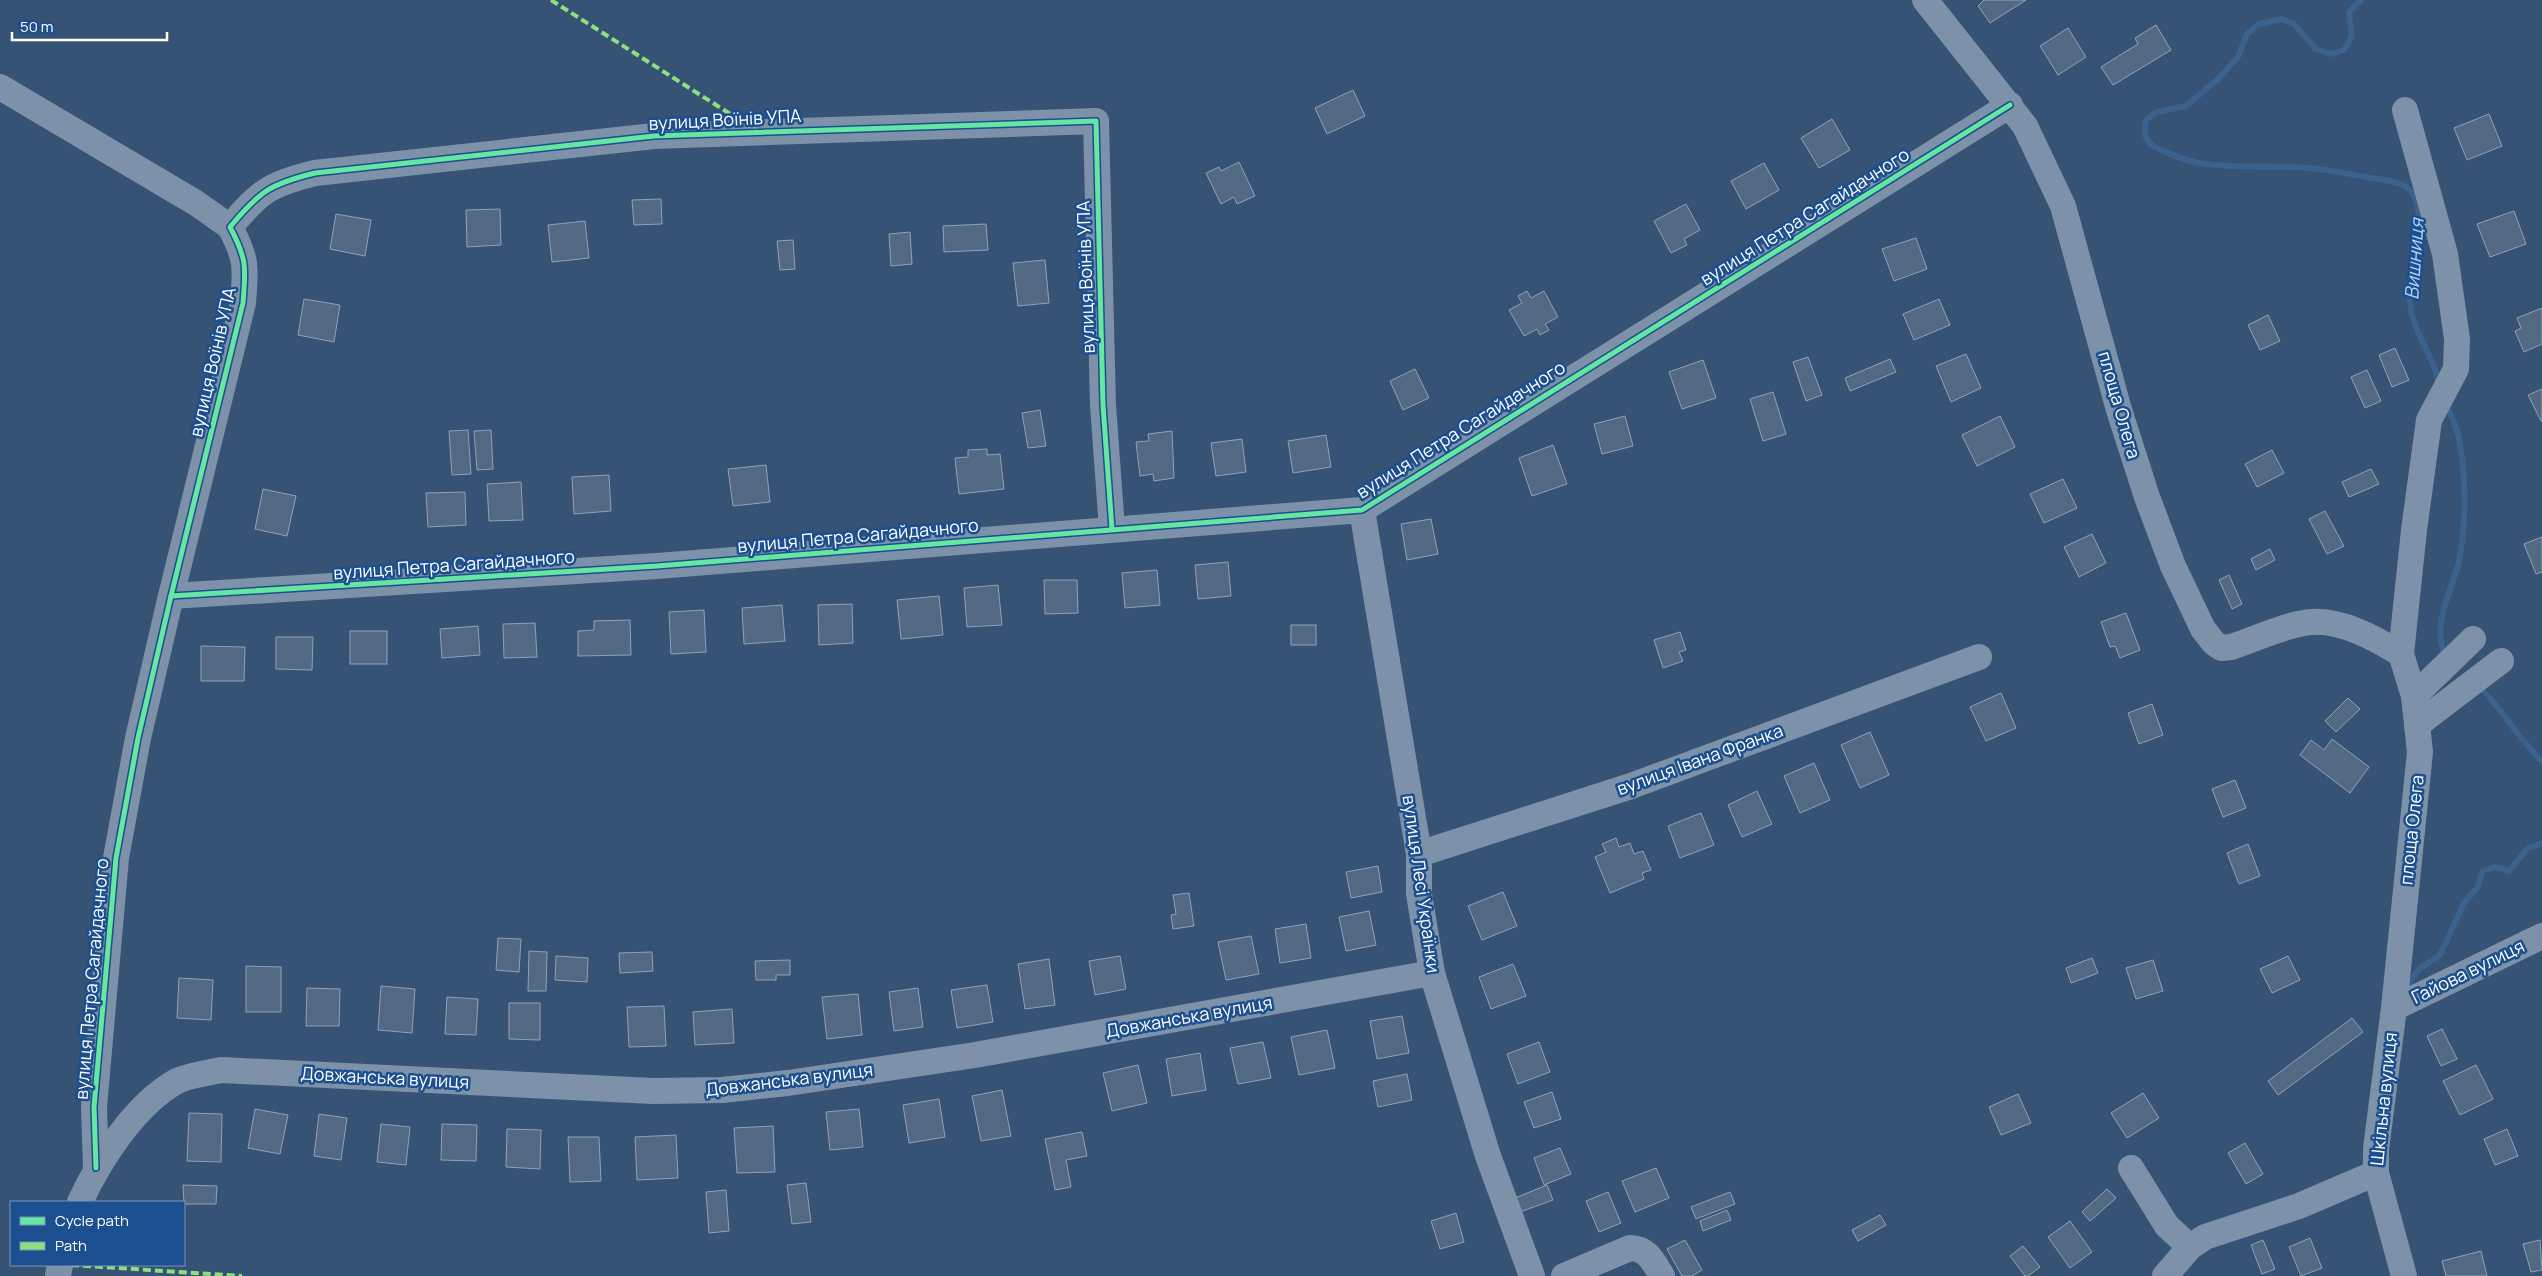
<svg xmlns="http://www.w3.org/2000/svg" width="2542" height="1276" font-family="Manrope,sans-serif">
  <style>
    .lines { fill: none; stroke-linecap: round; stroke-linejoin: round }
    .stream { stroke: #3b618d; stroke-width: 6 }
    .building { fill: #526984; stroke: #92a2b6 }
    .minor { stroke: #7d92a8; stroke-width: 26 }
    .quiet { stroke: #8de07e; stroke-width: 4; stroke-dasharray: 8 4; stroke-linecap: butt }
    .cycleway-casing { stroke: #1b4f8f; stroke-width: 8 }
    .cycleway { stroke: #66e7a1; stroke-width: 5 }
    .labels { text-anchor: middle; stroke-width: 5; stroke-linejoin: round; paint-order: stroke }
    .street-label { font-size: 18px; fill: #fff; stroke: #1b4f8f }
    .water-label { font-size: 19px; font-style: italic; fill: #b5d3f5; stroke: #1b4f8f }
  </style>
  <rect width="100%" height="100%" fill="#365274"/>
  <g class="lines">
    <g class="stream">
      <path d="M 2361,0 L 2349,12 L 2352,36 L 2344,50 L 2332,54 L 2316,49 L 2294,24 L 2282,19 L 2259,24 L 2247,34 L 2238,57 L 2218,79 L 2186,106 L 2157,112 L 2146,120 C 2145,128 2143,138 2151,144 C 2154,147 2160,149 2164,151 C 2208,174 2262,163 2310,168 C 2329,170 2347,174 2366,177 C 2378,179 2396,180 2406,187 C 2431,203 2412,266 2410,289 C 2407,328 2431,348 2439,382"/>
      <path d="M 2445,403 C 2449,411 2454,420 2456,428 C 2467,466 2467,526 2458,565 C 2450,595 2431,625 2446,657"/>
      <path d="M 2477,685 C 2503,708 2517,738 2542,761"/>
      <path d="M 2409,983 L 2419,969 L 2440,955 L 2464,903 L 2477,888 L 2483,871 L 2494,867 L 2509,871 L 2528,848 L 2542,843"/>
    </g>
  </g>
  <g class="building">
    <path d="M 1984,0 L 2026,0 L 1990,23 L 1978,6 Z"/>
    <path d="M 2156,25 L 2171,50 L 2113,85 L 2101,67 L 2138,44 L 2135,38 Z"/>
    <path d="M 2068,28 L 2086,57 L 2058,75 L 2040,46 Z"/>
    <path d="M 1353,90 L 1365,116 L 1327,134 L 1315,108 Z"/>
    <path d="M 2489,114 L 2502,146 L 2467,160 L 2454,128 Z"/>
    <path d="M 1832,119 L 1850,150 L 1819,168 L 1801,138 Z"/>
    <path d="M 1239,162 L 1255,196 L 1237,204 L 1234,197 L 1221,204 L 1206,173 L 1219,167 L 1221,171 Z"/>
    <path d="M 1764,163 L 1779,190 L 1746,209 L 1731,181 Z"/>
    <path d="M 661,199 L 662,224 L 634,225 L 632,200 Z"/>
    <path d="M 1686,204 L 1700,230 L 1684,239 L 1687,245 L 1671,253 L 1654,221 Z"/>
    <path d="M 500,209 L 501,245 L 467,247 L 466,210 Z"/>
    <path d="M 2514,211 L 2526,244 L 2490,257 L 2477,224 Z"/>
    <path d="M 336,214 L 371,220 L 365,256 L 330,249 Z"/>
    <path d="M 585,221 L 589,258 L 552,262 L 548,225 Z"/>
    <path d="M 986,224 L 988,250 L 944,252 L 943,226 Z"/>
    <path d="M 910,232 L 912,264 L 891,266 L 889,234 Z"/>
    <path d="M 1916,238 L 1927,269 L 1894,281 L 1882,249 Z"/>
    <path d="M 793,240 L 795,269 L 780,270 L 777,241 Z"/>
    <path d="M 1045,260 L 1049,303 L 1018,306 L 1013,263 Z"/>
    <path d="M 1527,291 L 1531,298 L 1544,291 L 1558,317 L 1545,324 L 1549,330 L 1540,335 L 1537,329 L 1524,336 L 1509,310 L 1522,303 L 1518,296 Z"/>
    <path d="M 304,299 L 340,305 L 334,342 L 298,335 Z"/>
    <path d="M 1939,299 L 1950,325 L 1914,340 L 1903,314 Z"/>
    <path d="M 2542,308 L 2542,344 L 2524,352 L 2515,331 L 2521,328 L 2517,318 Z"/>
    <path d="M 2268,315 L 2280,341 L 2260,350 L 2248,325 Z"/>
    <path d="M 2395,348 L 2409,380 L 2392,387 L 2379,355 Z"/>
    <path d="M 1966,354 L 1981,388 L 1951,402 L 1936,366 Z"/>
    <path d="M 1808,357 L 1822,395 L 1806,401 L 1793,362 Z"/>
    <path d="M 1890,359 L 1896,372 L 1850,391 L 1845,378 Z"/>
    <path d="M 1703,360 L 1716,398 L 1682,409 L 1669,372 Z"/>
    <path d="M 1415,369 L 1429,398 L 1403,410 L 1390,381 Z"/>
    <path d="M 2367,370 L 2381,401 L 2365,408 L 2351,377 Z"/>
    <path d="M 2542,389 L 2542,421 L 2541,421 L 2528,395 Z"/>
    <path d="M 1773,392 L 1786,434 L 1763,441 L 1750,399 Z"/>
    <path d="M 1040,410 L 1046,446 L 1028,448 L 1022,413 Z"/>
    <path d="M 1625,416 L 1633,446 L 1602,454 L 1594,424 Z"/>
    <path d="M 2000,416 L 2015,447 L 1977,466 L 1962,435 Z"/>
    <path d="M 468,430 L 471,474 L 452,475 L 449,431 Z"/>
    <path d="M 491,430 L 493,469 L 477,470 L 474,431 Z"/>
    <path d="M 1172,431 L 1174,478 L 1154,481 L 1153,474 L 1140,476 L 1136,442 L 1149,441 L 1148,434 Z"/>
    <path d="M 1326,435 L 1331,467 L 1293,473 L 1288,441 Z"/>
    <path d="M 1242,439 L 1246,472 L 1216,476 L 1211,443 Z"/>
    <path d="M 1553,445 L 1567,484 L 1532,496 L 1519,458 Z"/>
    <path d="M 987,449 L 987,455 L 1000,454 L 1004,489 L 959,494 L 955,458 L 968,457 L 968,450 Z"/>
    <path d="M 2272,450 L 2284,473 L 2257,487 L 2245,464 Z"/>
    <path d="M 766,465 L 770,502 L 733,506 L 728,469 Z"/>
    <path d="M 2371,469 L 2379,484 L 2349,497 L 2342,482 Z"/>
    <path d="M 609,475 L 611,511 L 574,514 L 572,477 Z"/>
    <path d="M 2063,479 L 2077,508 L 2044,523 L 2030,494 Z"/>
    <path d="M 521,482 L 523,520 L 489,521 L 487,484 Z"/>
    <path d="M 263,489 L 296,496 L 287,536 L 255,529 Z"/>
    <path d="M 465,492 L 466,525 L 428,527 L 426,493 Z"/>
    <path d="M 2325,511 L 2344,546 L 2327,554 L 2309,519 Z"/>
    <path d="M 1431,519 L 1438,554 L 1407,560 L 1401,524 Z"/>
    <path d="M 2092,534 L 2106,563 L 2079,577 L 2064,547 Z"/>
    <path d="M 2542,537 L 2542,572 L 2536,574 L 2524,544 Z"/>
    <path d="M 2270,549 L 2275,560 L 2256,570 L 2251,559 Z"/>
    <path d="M 1228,562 L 1231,596 L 1198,599 L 1195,565 Z"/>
    <path d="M 1157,570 L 1160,605 L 1125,608 L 1122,573 Z"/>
    <path d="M 2229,575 L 2242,604 L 2232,609 L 2219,580 Z"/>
    <path d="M 1044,580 L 1077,580 L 1078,613 L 1045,614 Z"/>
    <path d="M 998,585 L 1002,625 L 967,627 L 964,588 Z"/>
    <path d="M 939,596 L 943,635 L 901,639 L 897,600 Z"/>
    <path d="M 852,604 L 853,643 L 819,645 L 818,605 Z"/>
    <path d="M 782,605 L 785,641 L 744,644 L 742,608 Z"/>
    <path d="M 704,610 L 706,652 L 671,654 L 669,612 Z"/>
    <path d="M 2126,613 L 2140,650 L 2120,658 L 2115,646 L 2110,647 L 2101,622 Z"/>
    <path d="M 630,620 L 631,655 L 578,656 L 578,631 L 594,630 L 594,621 Z"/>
    <path d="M 535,623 L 537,657 L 504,658 L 503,624 Z"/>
    <rect x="1291" y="625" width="25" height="20"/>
    <path d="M 478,626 L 480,655 L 442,658 L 440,629 Z"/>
    <rect x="350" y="631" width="37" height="33"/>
    <path d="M 1680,632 L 1686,650 L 1679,652 L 1683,661 L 1663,668 L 1654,640 Z"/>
    <path d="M 276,637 L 313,637 L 312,670 L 276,669 Z"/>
    <path d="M 201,646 L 245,647 L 244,681 L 201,681 Z"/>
    <path d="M 2001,693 L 2016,728 L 1986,741 L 1970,707 Z"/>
    <path d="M 2348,698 L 2360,709 L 2336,732 L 2325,721 Z"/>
    <path d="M 2152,704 L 2163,735 L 2139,744 L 2128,713 Z"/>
    <path d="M 1870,732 L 1889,775 L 1860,788 L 1841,745 Z"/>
    <path d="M 2332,739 L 2369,767 L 2350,793 L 2300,755 L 2311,740 L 2324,750 Z"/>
    <path d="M 1814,763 L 1830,800 L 1800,813 L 1784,776 Z"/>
    <path d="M 2235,780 L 2246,808 L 2223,817 L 2212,789 Z"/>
    <path d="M 1757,791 L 1772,824 L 1742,837 L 1728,805 Z"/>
    <path d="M 1701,813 L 1714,845 L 1680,858 L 1668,826 Z"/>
    <path d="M 1616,838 L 1619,847 L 1630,843 L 1634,854 L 1643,851 L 1651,870 L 1642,873 L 1644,879 L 1610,893 L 1595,857 L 1606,852 L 1602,844 Z"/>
    <path d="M 2248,844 L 2260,876 L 2239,884 L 2227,853 Z"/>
    <path d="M 1378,866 L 1382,892 L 1351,898 L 1346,872 Z"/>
    <path d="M 1503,892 L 1517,926 L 1482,940 L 1468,906 Z"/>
    <path d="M 1189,893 L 1194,926 L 1173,929 L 1171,915 L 1176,914 L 1173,895 Z"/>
    <path d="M 1369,911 L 1376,945 L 1346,951 L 1339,917 Z"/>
    <path d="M 1306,924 L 1311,958 L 1280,963 L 1275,929 Z"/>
    <path d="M 1251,936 L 1259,974 L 1226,980 L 1218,942 Z"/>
    <path d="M 498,938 L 521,939 L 519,972 L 496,970 Z"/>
    <path d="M 529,951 L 547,952 L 546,991 L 528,991 Z"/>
    <path d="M 652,952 L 653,971 L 620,973 L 619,953 Z"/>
    <path d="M 556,956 L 588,958 L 587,982 L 555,980 Z"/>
    <path d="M 1120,956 L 1126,989 L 1095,995 L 1089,961 Z"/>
    <path d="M 2288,956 L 2300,980 L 2272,993 L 2260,969 Z"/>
    <path d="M 2092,958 L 2098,973 L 2071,983 L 2066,968 Z"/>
    <path d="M 1049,959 L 1055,1005 L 1025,1009 L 1018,964 Z"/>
    <path d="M 790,960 L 790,975 L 776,975 L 776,980 L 756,980 L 755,961 Z"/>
    <path d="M 2153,960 L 2163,991 L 2136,999 L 2126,968 Z"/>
    <path d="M 1513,964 L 1526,996 L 1491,1009 L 1479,977 Z"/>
    <path d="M 246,966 L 281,967 L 281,1012 L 246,1012 Z"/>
    <path d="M 179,978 L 213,980 L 211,1020 L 177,1018 Z"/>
    <path d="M 987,985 L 993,1022 L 957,1028 L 951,990 Z"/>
    <path d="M 381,986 L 415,989 L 412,1033 L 378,1030 Z"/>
    <path d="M 307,988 L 340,989 L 339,1026 L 306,1026 Z"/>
    <path d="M 918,988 L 923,1027 L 894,1031 L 889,992 Z"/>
    <path d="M 858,994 L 862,1035 L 827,1039 L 822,997 Z"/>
    <path d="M 447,997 L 478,999 L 476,1035 L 445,1034 Z"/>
    <path d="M 509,1003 L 540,1003 L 540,1040 L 509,1039 Z"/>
    <path d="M 664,1006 L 666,1046 L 629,1047 L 627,1007 Z"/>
    <path d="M 732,1009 L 734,1043 L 695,1045 L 693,1012 Z"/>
    <path d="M 1402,1016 L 1409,1053 L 1377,1059 L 1370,1021 Z"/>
    <path d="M 2352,1018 L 2363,1032 L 2278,1095 L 2268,1081 Z"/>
    <path d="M 2442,1029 L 2457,1059 L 2441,1066 L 2427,1036 Z"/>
    <path d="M 1327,1030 L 1335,1068 L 1299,1075 L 1291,1037 Z"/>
    <path d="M 1263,1042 L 1271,1078 L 1238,1084 L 1230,1048 Z"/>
    <path d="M 1539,1042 L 1550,1072 L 1518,1084 L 1507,1054 Z"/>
    <path d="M 1200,1053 L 1206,1090 L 1172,1096 L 1166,1059 Z"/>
    <path d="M 1138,1065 L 1147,1103 L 1112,1111 L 1103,1073 Z"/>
    <path d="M 2476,1065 L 2493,1099 L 2460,1115 L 2443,1081 Z"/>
    <path d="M 1407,1074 L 1412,1100 L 1378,1107 L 1373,1081 Z"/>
    <path d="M 1002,1090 L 1011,1136 L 981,1141 L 972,1096 Z"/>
    <path d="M 1552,1092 L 1561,1119 L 1534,1128 L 1524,1102 Z"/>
    <path d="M 2143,1093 L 2159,1118 L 2127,1138 L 2111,1113 Z"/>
    <path d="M 2018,1094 L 2031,1123 L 2001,1135 L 1989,1107 Z"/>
    <path d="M 939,1099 L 945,1137 L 909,1143 L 903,1105 Z"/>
    <path d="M 255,1109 L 288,1115 L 280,1154 L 248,1148 Z"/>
    <path d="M 859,1109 L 863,1147 L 830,1150 L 826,1112 Z"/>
    <path d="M 189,1113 L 222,1114 L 221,1162 L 187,1161 Z"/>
    <path d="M 319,1114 L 347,1118 L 341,1160 L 314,1156 Z"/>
    <path d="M 381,1124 L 410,1127 L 406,1165 L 377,1162 Z"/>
    <path d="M 442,1124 L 477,1125 L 476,1161 L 441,1160 Z"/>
    <path d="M 773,1126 L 775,1172 L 737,1173 L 734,1128 Z"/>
    <path d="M 507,1129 L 541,1130 L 540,1169 L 506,1167 Z"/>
    <path d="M 2507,1129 L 2518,1156 L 2495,1165 L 2484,1139 Z"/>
    <path d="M 1082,1132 L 1087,1156 L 1066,1160 L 1071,1187 L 1055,1190 L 1045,1139 Z"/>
    <path d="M 676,1135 L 678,1178 L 637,1180 L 635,1137 Z"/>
    <path d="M 568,1137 L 599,1137 L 601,1181 L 570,1182 Z"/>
    <path d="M 2245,1143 L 2263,1174 L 2246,1184 L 2228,1153 Z"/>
    <path d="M 1560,1148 L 1571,1174 L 1544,1185 L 1534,1158 Z"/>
    <path d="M 1656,1168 L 1669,1198 L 1635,1212 L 1622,1181 Z"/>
    <path d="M 806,1183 L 811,1222 L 792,1224 L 787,1185 Z"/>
    <path d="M 183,1185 L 217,1186 L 216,1204 L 184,1204 Z"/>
    <path d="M 1547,1185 L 1553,1200 L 1520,1212 L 1515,1198 Z"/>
    <path d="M 2107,1189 L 2116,1198 L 2090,1221 L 2082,1212 Z"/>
    <path d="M 726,1190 L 729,1231 L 709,1233 L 706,1192 Z"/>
    <path d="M 1608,1192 L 1621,1223 L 1599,1232 L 1586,1201 Z"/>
    <path d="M 1730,1192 L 1735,1204 L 1696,1219 L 1691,1207 Z"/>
    <path d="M 1727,1210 L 1731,1220 L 1703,1231 L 1700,1221 Z"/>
    <path d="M 1456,1213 L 1464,1242 L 1440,1249 L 1431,1221 Z"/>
    <path d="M 1880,1215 L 1886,1225 L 1858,1241 L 1852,1230 Z"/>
    <path d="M 2070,1221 L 2092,1252 L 2070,1268 L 2048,1237 Z"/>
    <path d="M 2310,1238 L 2322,1268 L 2301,1276 L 2289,1247 Z"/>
    <path d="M 1685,1240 L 1702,1270 L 1692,1276 L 1682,1276 L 1667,1249 Z"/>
    <path d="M 2263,1240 L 2275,1269 L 2262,1274 L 2251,1245 Z"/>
    <path d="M 2540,1240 L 2542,1270 L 2531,1272 L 2523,1244 Z"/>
    <path d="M 2023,1246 L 2040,1267 L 2028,1276 L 2025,1276 L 2010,1256 Z"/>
    <path d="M 2481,1251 L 2487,1276 L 2446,1276 L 2442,1261 Z"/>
  </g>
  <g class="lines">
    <g class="minor">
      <path d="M 1925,0 L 2025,126 L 2063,206 L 2119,410 L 2147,497 L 2173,566 L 2203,629 L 2214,643 L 2221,648 L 2231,647 C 2253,640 2289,623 2312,622 C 2343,620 2376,639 2401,654 L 2414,696 L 2420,752 L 2394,1008 L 2376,1149 L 2376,1173 L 2404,1276"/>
      <path d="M 0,87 L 196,203 L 230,227"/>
      <path d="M 1362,510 L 1419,854 L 1419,894 L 1432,973 L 1488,1156 L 1532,1276"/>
      <path d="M 171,596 L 243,303 C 246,267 247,259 230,227 C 260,191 270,184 315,173 L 654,136 L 1096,121 L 1103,405 L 1112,529"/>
      <path d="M 2401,654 L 2414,530 L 2429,420 L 2456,369 L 2457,339 L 2445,254 L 2405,110"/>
      <path d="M 2414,696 L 2473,639"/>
      <path d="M 2417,725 L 2501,661"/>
      <path d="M 1419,854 L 1631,786 L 1979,657"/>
      <path d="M 2394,1008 L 2542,936"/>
      <path d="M 96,1168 L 94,1107 L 116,858 L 138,738 L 171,596 L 657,566 L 1362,510 L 2010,105"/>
      <path d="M 2131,1168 L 2167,1226 L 2190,1247"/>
      <path d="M 80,1202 C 99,1161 135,1104 177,1081 C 189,1075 208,1073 221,1070 L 653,1091 L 722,1090 L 788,1083 L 975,1055 L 1432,973"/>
      <path d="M 58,1276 L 60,1265"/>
      <path d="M 1564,1276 L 1630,1248 C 1648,1248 1654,1263 1662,1276"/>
      <path d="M 2165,1276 L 2190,1247 L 2205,1237 L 2299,1206 L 2376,1173"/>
    </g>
    <g class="quiet">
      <path d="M 551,0 L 757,131"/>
      <path d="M 71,1265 L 242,1276"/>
    </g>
    <g class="cycleway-casing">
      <g id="cycleway">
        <path d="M 171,596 L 243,303 C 246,267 247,259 230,227 C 260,191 270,184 315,173 L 654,136 L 1096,121 L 1103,405 L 1112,529"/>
        <path d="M 96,1168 L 94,1107 L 116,858 L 138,738 L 171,596 L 657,566 L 1362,510 L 2010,105"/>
      </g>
    </g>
    <use href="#cycleway" class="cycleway"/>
  </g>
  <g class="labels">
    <g class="street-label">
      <text transform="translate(725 120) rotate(-3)" y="6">вулиця Воїнів УПА</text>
      <text transform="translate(1805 217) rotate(-32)" y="6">вулиця Петра Сагайдачного</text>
      <text transform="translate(1086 277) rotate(-92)" y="6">вулиця Воїнів УПА</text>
      <text transform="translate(213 362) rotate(-77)" y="6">вулиця Воїнів УПА</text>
      <text transform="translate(2119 405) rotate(74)" y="6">площа Олега</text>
      <text transform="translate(1461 430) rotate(-32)" y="6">вулиця Петра Сагайдачного</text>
      <text transform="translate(858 536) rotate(-5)" y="6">вулиця Петра Сагайдачного</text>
      <text transform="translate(454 565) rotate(-4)" y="6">вулиця Петра Сагайдачного</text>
      <text transform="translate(1700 760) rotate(-20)" y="6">вулиця Івана Франка</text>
      <text transform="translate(2412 830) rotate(-84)" y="6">площа Олега</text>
      <text transform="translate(1421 884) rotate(82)" y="6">вулиця Лесі Українки</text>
      <text transform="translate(2468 972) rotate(-26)" y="6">Гайова вулиця</text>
      <text transform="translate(92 979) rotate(-85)" y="6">вулиця Петра Сагайдачного</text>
      <text transform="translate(1189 1017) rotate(-10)" y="6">Довжанська вулиця</text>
      <text transform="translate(385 1078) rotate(3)" y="6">Довжанська вулиця</text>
      <text transform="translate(789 1080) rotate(-7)" y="6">Довжанська вулиця</text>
      <text transform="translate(2384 1099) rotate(-84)" y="6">Шкільна вулиця</text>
    </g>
    <g class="water-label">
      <text transform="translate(2414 259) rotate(-86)" y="7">Вишниця</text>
    </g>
  </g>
  <rect x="10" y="1201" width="175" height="65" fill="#1b4f8f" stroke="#7695bc"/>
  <rect x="20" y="1217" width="25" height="8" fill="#66e7a1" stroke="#7695bc"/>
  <text x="55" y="1226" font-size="15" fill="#ffffff">Cycle path</text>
  <rect x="20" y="1242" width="25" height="8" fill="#8de07e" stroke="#7695bc"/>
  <text x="55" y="1251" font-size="15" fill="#ffffff">Path</text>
  <path d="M12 32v8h155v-8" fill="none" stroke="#ffffff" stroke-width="2.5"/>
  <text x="20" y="32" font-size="15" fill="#ffffff" stroke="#1b4f8f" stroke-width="4" paint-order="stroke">50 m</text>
</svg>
